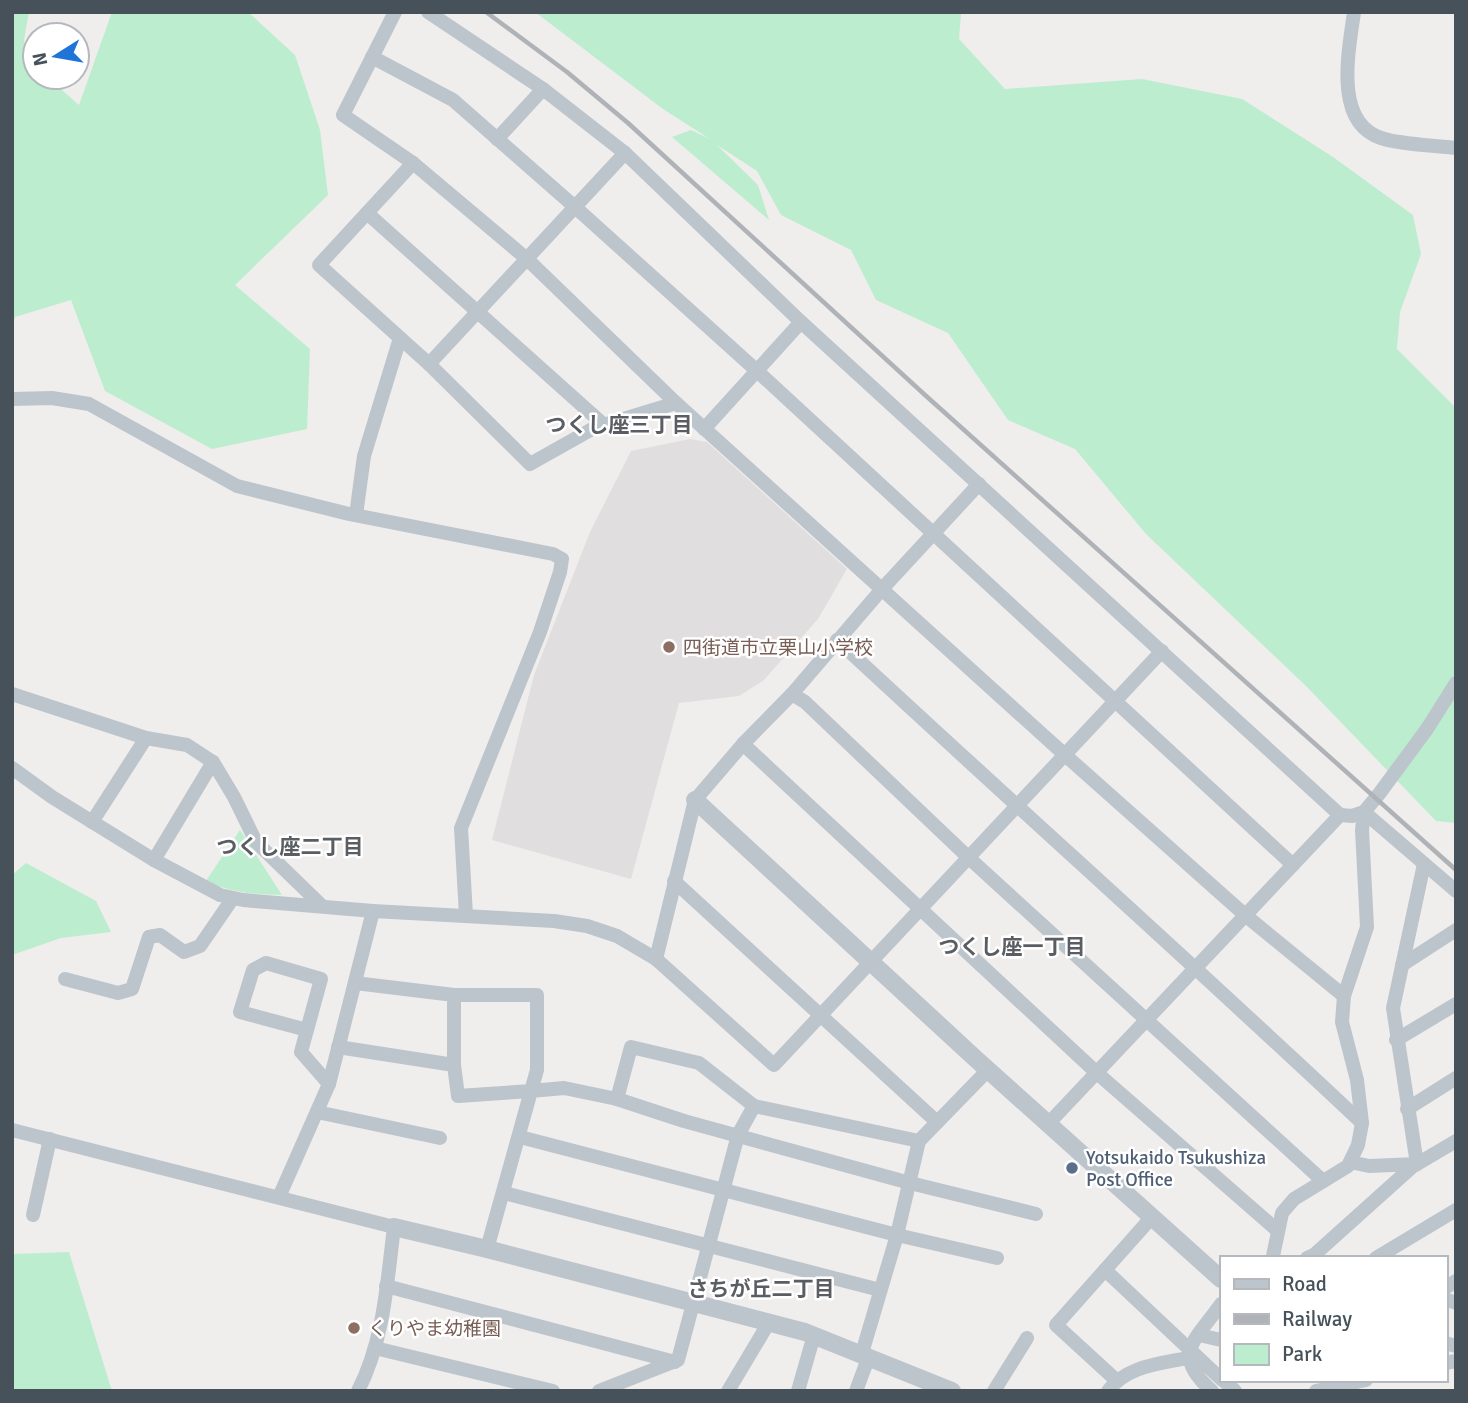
<svg xmlns="http://www.w3.org/2000/svg" width="1468" height="1403" font-family="Signika,'Noto Sans JP',sans-serif">
  <style>
    .education { fill: #e1dedf }
    .green { fill: #bcedce }
    .lines { fill: none; stroke-linecap: round; stroke-linejoin: round }
    .minor { stroke: #bcc5cc; stroke-width: 14 }
    .tertiary { stroke: #bcc5cc; stroke-width: 18 }
    .rail { stroke: #afb3b7; stroke-width: 4.5 }
    .education-dot { fill: #8d6e63; stroke: #fff; stroke-width: 2.5 }
    .service-dot { fill: #5c6f8a; stroke: #fff; stroke-width: 2.5 }
    .labels { text-anchor: middle; stroke-width: 5; stroke-linejoin: round; paint-order: stroke }
    .education-label { font-size: 19px; fill: #785e54; stroke: #fff; text-anchor: start }
    .service-label { font-size: 19px; fill: #4e5e75; stroke: #fff; text-anchor: start }
    .neighbourhood-label { font-size: 21px; font-weight: bold; fill: #5a5e62; stroke: #fff }
  </style>
  <rect width="100%" height="100%" fill="#f0eded"/>
  <path class="education" d="M 690,439 L 707,442 L 847,569 L 818,619 L 764,680 L 739,696 L 679,703 L 631,879 L 492,840 L 534,675 L 590,532 L 631,451 Z"/>
  <g class="green">
    <path d="M 12,12 L 29,12 L 24,40 L 26,59 L 35,67 L 35,77 L 47,77 L 79,105 L 112,12 L 248,12 L 295,55 L 320,130 L 328,195 L 235,285 L 310,349 L 307,429 L 212,449 L 105,391 L 71,300 L 15,317 L 12,329 Z"/>
    <path d="M 535,12 L 966,12 L 961,14 L 959,39 L 1005,89 L 1142,79 L 1242,99 L 1333,157 L 1413,215 L 1421,254 L 1400,312 L 1397,349 L 1456,408 L 1456,823 L 1436,821 L 1306,686 L 1146,534 L 1075,449 L 1008,420 L 948,333 L 876,300 L 851,250 L 781,215 L 757,171 L 717,145 L 758,185 L 769,220 L 672,137 L 691,130 L 710,139 L 663,109 Z"/>
    <path d="M 240,830 L 282,895 C 255,894 231,893 206,881 Z"/>
    <path d="M 26,863 L 96,901 L 111,932 L 61,938 L 12,955 L 12,875 Z"/>
    <path d="M 69,1252 L 112,1391 L 12,1391 L 12,1254 Z"/>
  </g>
  <g class="lines">
    <g class="minor">
      <path d="M 395,12 L 343,115 L 413,163 L 527,259 L 676,403 L 1065,755 L 1245,915 L 1344,996"/>
      <path d="M 428,12 L 543,89 L 625,153"/>
      <path d="M 1354,12 C 1349,50 1333,122 1381,138 C 1402,145 1433,145 1456,148"/>
      <path d="M 372,57 L 453,100 L 575,207 L 756,370 L 1293,865"/>
      <path d="M 497,139 L 543,89"/>
      <path d="M 413,163 L 319,265 L 429,364 L 530,464 L 594,428 L 676,403"/>
      <path d="M 367,213 L 604,425"/>
      <path d="M 429,364 L 625,153 L 801,322 L 1340,815 L 1352,816 L 1364,812 L 1379,794 L 1427,729 L 1456,683"/>
      <path d="M 12,399 L 52,398 L 89,404 L 237,486 L 349,514 L 553,554 L 562,559 L 560,572 L 540,632 L 461,828 L 466,915"/>
      <path d="M 704,429 L 801,322"/>
      <path d="M 356,515 L 364,456 L 400,338"/>
      <path d="M 837,640 C 1011,802 1189,960 1362,1123"/>
      <path d="M 12,694 L 146,738 L 187,745 L 213,762 L 234,797 L 256,842 L 321,905"/>
      <path d="M 792,694 L 805,702 L 969,858 L 1323,1181"/>
      <path d="M 743,744 L 1097,1073 L 1278,1231"/>
      <path d="M 12,768 L 52,797 L 154,860 L 220,895 L 243,900 L 373,911 L 554,921 L 587,926 L 617,936 L 656,959 L 774,1065 L 1162,651"/>
      <path d="M 1364,812 L 1456,891"/>
      <path d="M 92,822 L 146,738"/>
      <path d="M 154,860 L 213,762"/>
      <path d="M 674,881 L 937,1122"/>
      <path d="M 656,959 L 695,800 L 743,744 L 792,694 L 882,589 L 979,484"/>
      <path d="M 1402,965 L 1456,930"/>
      <path d="M 65,979 L 118,993 L 132,989 L 149,937 L 160,935 L 184,952 L 200,946 L 233,898"/>
      <path d="M 355,983 L 454,995 L 537,995 L 537,1070 L 531,1091 L 458,1096 L 454,1065 L 454,995"/>
      <path d="M 307,1030 L 240,1012 L 253,970 L 266,963 L 321,979 L 301,1052 L 329,1084"/>
      <path d="M 1396,1040 L 1456,1004"/>
      <path d="M 338,1047 L 454,1065"/>
      <path d="M 617,1099 L 631,1047 L 699,1063 L 754,1106 L 919,1141"/>
      <path d="M 1407,1109 L 1456,1078"/>
      <path d="M 317,1112 L 440,1138"/>
      <path d="M 1048,1124 L 1340,815"/>
      <path d="M 12,1130 L 394,1227 C 387,1283 384,1340 358,1391"/>
      <path d="M 520,1137 L 897,1235 L 997,1258"/>
      <path d="M 1350,1162 L 1369,1166 L 1417,1164 L 1393,1008 L 1424,864"/>
      <path d="M 504,1193 L 880,1290"/>
      <path d="M 279,1197 L 329,1084 L 373,911"/>
      <path d="M 33,1215 L 50,1139"/>
      <path d="M 487,1249 L 531,1091 L 564,1088 L 617,1099 L 684,1121 L 910,1183 L 1036,1214"/>
      <path d="M 1273,1256 L 1282,1213 L 1294,1199 L 1348,1166 L 1358,1145 L 1362,1123 L 1357,1080 L 1342,1022 L 1344,996 L 1367,927 L 1362,830 L 1364,812"/>
      <path d="M 1307,1258 L 1314,1255 L 1412,1167 L 1456,1141"/>
      <path d="M 1376,1258 L 1456,1210"/>
      <path d="M 1105,1270 L 1221,1379"/>
      <path d="M 386,1286 L 675,1362"/>
      <path d="M 1445,1288 L 1456,1281"/>
      <path d="M 1445,1299 L 1456,1303"/>
      <path d="M 1199,1335 L 1221,1340"/>
      <path d="M 1445,1343 L 1456,1346"/>
      <path d="M 375,1348 L 553,1391"/>
      <path d="M 862,1353 L 897,1235 L 919,1141 L 988,1070"/>
      <path d="M 1445,1363 L 1456,1361"/>
      <path d="M 1116,1380 L 1056,1325 L 1152,1217"/>
      <path d="M 1223,1380 L 1235,1391"/>
      <path d="M 599,1391 L 678,1360 L 738,1135 L 754,1106"/>
      <path d="M 728,1391 L 768,1324"/>
      <path d="M 798,1391 L 814,1335"/>
      <path d="M 856,1391 L 869,1356"/>
      <path d="M 994,1391 L 1027,1338"/>
      <path d="M 1108,1391 C 1126,1366 1159,1364 1187,1358"/>
      <path d="M 1212,1391 C 1170,1354 1195,1341 1221,1304"/>
      <path d="M 1316,1391 L 1366,1380"/>
    </g>
    <g class="tertiary">
      <path d="M 695,800 L 977,1060 L 1221,1279"/>
      <path d="M 394,1227 L 487,1249 L 805,1332 L 952,1391"/>
    </g>
    <path class="rail" d="M 486,12 L 567,72 L 628,123 L 925,395 L 1456,870"/>
  </g>
  <g class="education-dot">
    <circle cx="669" cy="647" r="7"/>
    <circle cx="354" cy="1328" r="7"/>
  </g>
  <circle class="service-dot" cx="1072" cy="1168" r="7"/>
  <g class="labels">
    <g class="education-label">
      <text x="683" y="654">四街道市立栗山小学校</text>
      <text x="368" y="1335">くりやま幼稚園</text>
    </g>
    <g class="service-label">
      <text x="1086" y="1164">Yotsukaido Tsukushiza<tspan x="1086" dy="22">Post Office</tspan></text>
    </g>
    <g class="neighbourhood-label">
      <text x="619" y="432">つくし座三丁目</text>
      <text x="290" y="854">つくし座二丁目</text>
      <text x="1012" y="954">つくし座一丁目</text>
      <text x="761" y="1296">さちが丘二丁目</text>
    </g>
  </g>
  <rect width="1468" height="1403" fill="none" stroke="#46515a" stroke-width="28"/>
  <rect x="1220" y="1256" width="228" height="126" fill="#ffffff" stroke="#b5b9bd" stroke-width="2"/>
  <rect x="1234" y="1279" width="35" height="10" fill="#bcc5cc" stroke="#b5b9bd" stroke-width="2"/>
  <text x="1282" y="1291" font-size="21" fill="#46515a">Road</text>
  <rect x="1234" y="1314" width="35" height="10" fill="#afb3b7" stroke="#b5b9bd" stroke-width="2"/>
  <text x="1282" y="1326" font-size="21" fill="#46515a">Railway</text>
  <rect x="1234" y="1344" width="35" height="21" fill="#bcedce" stroke="#b5b9bd" stroke-width="2"/>
  <text x="1282" y="1361" font-size="21" fill="#46515a">Park</text>
  <g transform="translate(56 56) rotate(259)"><circle r="33" fill="#ffffff" stroke="#b5b9bd" stroke-width="2"/>
  <path d="M0-5L12 26L0 18L-12 26Z" fill="#1e74d9"/>
  <text y="-10" font-size="19" font-weight="bold" text-anchor="middle" fill="#46515a">N</text>
  </g>
</svg>
